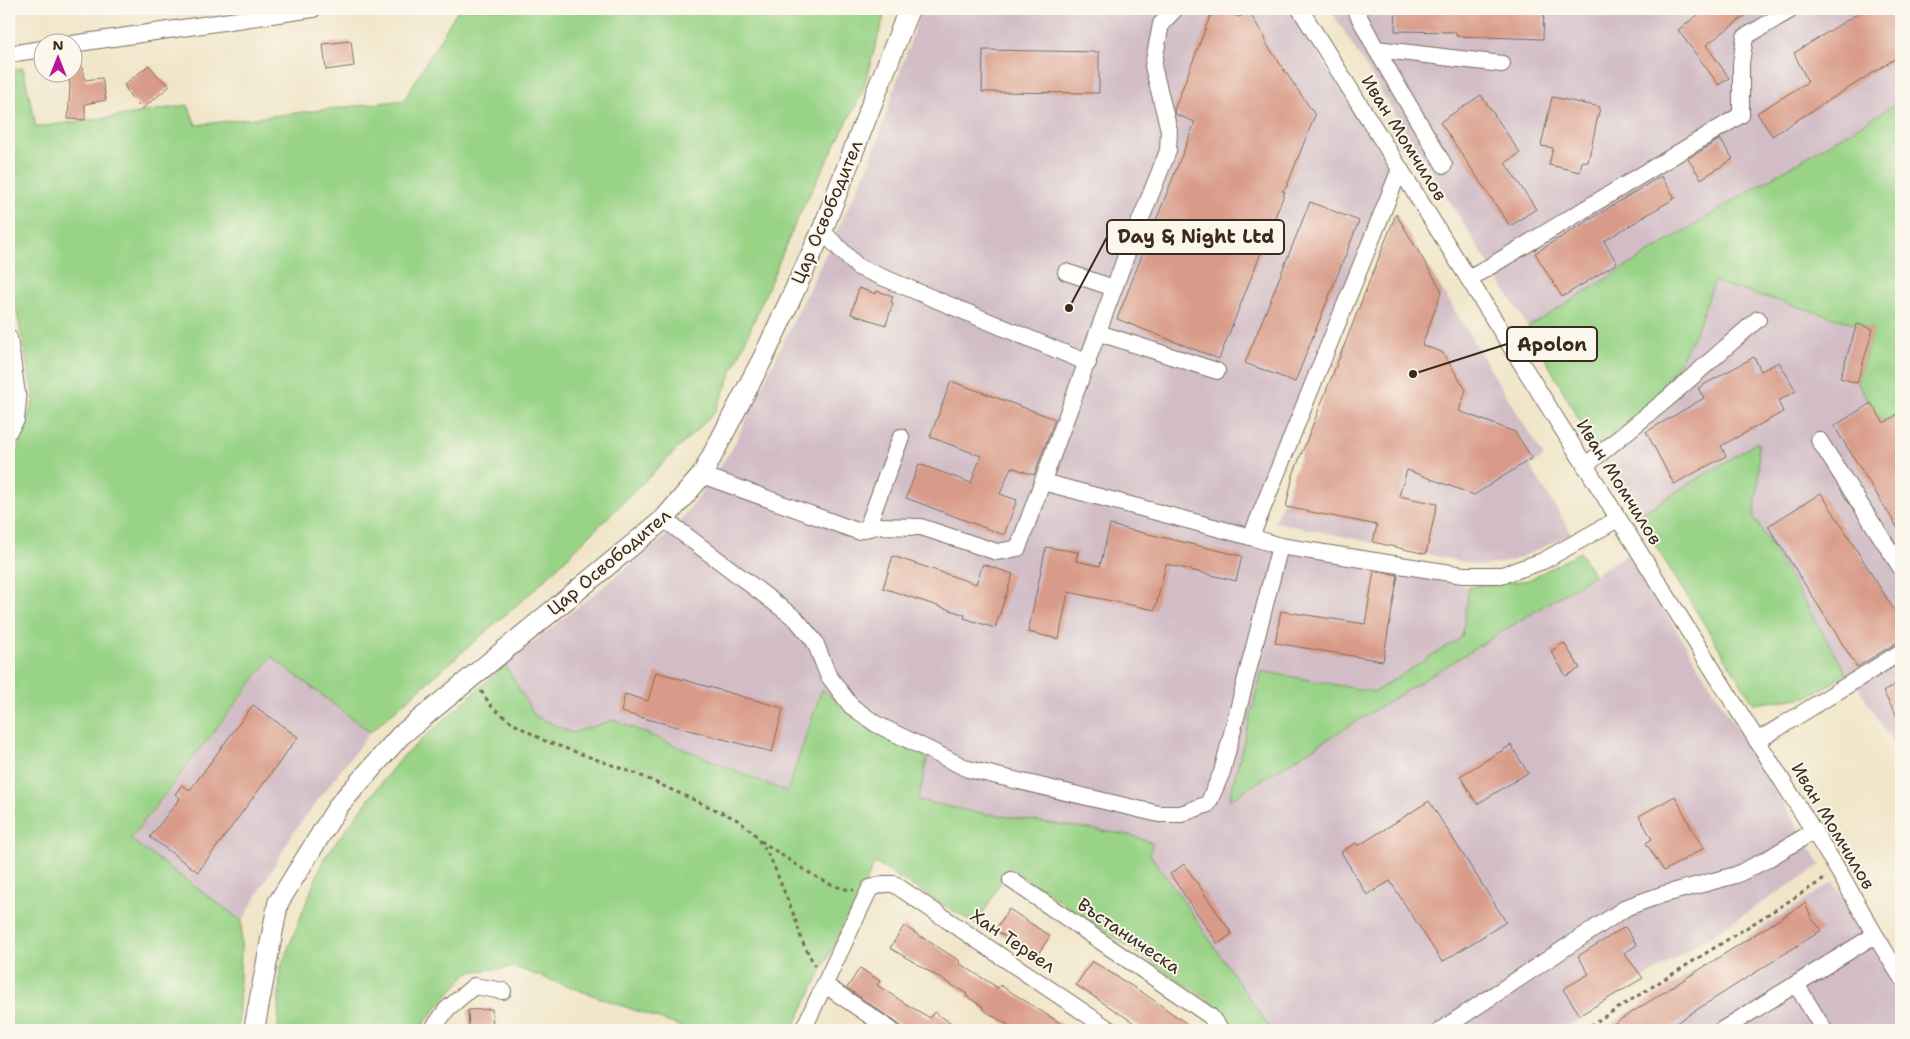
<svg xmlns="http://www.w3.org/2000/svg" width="1910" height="1039" font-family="'Shantell Sans',sans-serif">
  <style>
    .industrial { fill: #d2bdc6 }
    .green { fill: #98d386; stroke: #6a7e52 }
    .building { fill: #d99b89 }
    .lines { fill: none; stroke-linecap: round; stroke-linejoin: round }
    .minor-casing { stroke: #7a6b5a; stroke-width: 18 }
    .major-casing { stroke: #7a6b5a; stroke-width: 22 }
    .path { stroke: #7a6b5a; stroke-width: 3; stroke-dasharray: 4 4; stroke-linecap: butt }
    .minor { stroke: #fff; stroke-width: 16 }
    .major { stroke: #fff; stroke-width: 20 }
    .labels { text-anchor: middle; stroke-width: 4; stroke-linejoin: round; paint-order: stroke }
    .street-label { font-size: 18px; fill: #3b2a1e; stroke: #fbf7ec }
    .leader { fill: none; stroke: #3b2a1e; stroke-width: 2 }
    .callout-dot { fill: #3b2a1e; stroke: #fbf7ec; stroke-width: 2 }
    .callout { fill: #fbf7ec; stroke: #3b2a1e; stroke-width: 2 }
    .callout-label { font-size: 19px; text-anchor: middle; font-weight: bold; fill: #3b2a1e }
  </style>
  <rect width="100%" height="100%" fill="#fbf7ec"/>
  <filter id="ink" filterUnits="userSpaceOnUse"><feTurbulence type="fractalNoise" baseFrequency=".02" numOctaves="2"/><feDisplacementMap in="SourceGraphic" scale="10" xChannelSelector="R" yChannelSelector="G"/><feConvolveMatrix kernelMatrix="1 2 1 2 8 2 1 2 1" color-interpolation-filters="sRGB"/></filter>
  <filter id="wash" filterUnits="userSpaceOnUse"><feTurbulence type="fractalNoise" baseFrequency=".0096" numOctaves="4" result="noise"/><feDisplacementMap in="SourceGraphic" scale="20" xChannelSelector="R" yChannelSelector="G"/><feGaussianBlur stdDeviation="1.12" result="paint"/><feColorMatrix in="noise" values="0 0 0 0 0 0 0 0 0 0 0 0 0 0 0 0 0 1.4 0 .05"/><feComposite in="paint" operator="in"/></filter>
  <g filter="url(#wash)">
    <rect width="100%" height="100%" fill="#f0e5c8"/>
    <g class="industrial">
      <path d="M 921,9 L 1289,9 L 1390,166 L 1253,538 L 1469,587 L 1462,637 L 1374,692 L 1262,671 L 1230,799 L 1629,553 L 1821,865 L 1563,1030 L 1271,1030 L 1186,905 L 1149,853 L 1152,843 L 1130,835 L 969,811 L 918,800 L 870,729 L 821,690 L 787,792 L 614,720 L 572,733 L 535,716 L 505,665 L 674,530 L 732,449 L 870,162 Z"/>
      <path d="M 1330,9 L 1901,9 L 1901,101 L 1761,184 L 1528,327 Z"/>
      <path d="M 1396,214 L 1544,457 L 1530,466 L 1572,534 L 1512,561 L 1483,566 L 1275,522 Z"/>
      <path d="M 1713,282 L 1873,329 L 1857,383 L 1884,422 L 1901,412 L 1901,757 L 1860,690 L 1847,674 L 1754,517 L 1759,477 L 1758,443 L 1637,516 L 1594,447 L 1642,416 L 1680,362 L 1696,331 Z"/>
      <path d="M 273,657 L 370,732 L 293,833 L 242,921 L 130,840 Z"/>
      <path d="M 1833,882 L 1901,991 L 1901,1030 L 1601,1030 Z"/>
    </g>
    <g class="green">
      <path d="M 458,9 L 886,9 L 862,93 L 799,215 L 715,412 L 534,590 L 370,732 L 272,657 L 130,839 L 242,921 L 238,1030 L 9,1030 L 9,465 L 13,462 L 34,400 L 17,312 L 9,301 L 9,71 L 23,68 L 36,127 L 112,117 L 188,105 L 196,125 L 404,100 Z"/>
      <path d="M 1901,101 L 1901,412 L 1884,423 L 1857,383 L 1873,329 L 1714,282 L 1696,331 L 1680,362 L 1642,416 L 1594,447 L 1528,327 L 1761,184 Z"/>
      <path d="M 1758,442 L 1759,477 L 1754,517 L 1847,674 L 1808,697 L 1754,704 L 1637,516 Z"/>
      <path d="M 1580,552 L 1594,575 L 1229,800 L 1262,671 L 1374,692 L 1462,637 L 1469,587 L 1529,580 Z"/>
      <path d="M 505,665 L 535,716 L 572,733 L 614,720 L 787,792 L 822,689 L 870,729 L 928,755 L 918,800 L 969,811 L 1130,835 L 1153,843 L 1149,853 L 1186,905 L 1271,1030 L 1237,1030 L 1220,1008 L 1009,867 L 977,925 L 875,863 L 792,1030 L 690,1030 L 514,967 L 468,972 L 418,1030 L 278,1030 L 280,969 L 324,858 L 399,760 Z"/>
    </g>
    <g id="blocks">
      <g class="building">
        <path d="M 1213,9 L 1240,17 L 1248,11 L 1266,39 L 1265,42 L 1315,115 L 1286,188 L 1282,191 L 1285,192 L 1219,359 L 1117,319 L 1195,122 L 1175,114 L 1174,110 Z"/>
        <path d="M 1396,9 L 1544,9 L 1543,39 L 1456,36 L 1456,32 L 1395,31 Z"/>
        <path d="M 1706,9 L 1754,9 L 1706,45 L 1729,78 L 1719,85 L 1678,30 Z"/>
        <path d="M 1865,9 L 1901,9 L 1901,55 L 1772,136 L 1757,113 L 1808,82 L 1794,53 Z"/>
        <path d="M 351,41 L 354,66 L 326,70 L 323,44 Z"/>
        <path d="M 983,50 L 1099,52 L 1099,93 L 982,92 Z"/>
        <path d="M 79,53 L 85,80 L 102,78 L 106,100 L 85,104 L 85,120 L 68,119 L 70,87 L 68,72 L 72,72 L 72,54 Z"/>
        <path d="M 149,65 L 158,76 L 170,86 L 142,109 L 132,99 L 124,85 Z"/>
        <path d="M 1481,95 L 1520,153 L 1505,163 L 1536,209 L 1510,226 L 1440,122 Z"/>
        <path d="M 1552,97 L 1600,107 L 1588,162 L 1582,161 L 1580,172 L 1549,165 L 1553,148 L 1541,146 Z"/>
        <path d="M 1720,139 L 1733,159 L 1701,179 L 1688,159 Z"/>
        <path d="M 1661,176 L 1675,198 L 1604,241 L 1617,263 L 1562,297 L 1535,253 Z"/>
        <path d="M 1310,202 L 1359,221 L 1295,382 L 1245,363 Z"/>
        <path d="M 1396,214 L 1442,291 L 1422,345 L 1442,352 L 1466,390 L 1459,411 L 1515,432 L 1532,458 L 1474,495 L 1407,470 L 1399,496 L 1437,504 L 1426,554 L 1373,542 L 1377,525 L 1286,507 L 1293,475 Z"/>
        <path d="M 859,288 L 876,294 L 877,291 L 893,296 L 891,302 L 893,303 L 886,325 L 851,314 Z"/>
        <path d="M 1857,324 L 1873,329 L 1857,383 L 1840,378 Z"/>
        <path d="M 1754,357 L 1761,371 L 1779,362 L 1796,391 L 1778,401 L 1783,412 L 1721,446 L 1726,456 L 1674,484 L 1646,432 L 1704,398 L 1698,388 Z"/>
        <path d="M 951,381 L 1055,419 L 1034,475 L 1011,467 L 1000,494 L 1017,500 L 1004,535 L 906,498 L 919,464 L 971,483 L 981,456 L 930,437 Z"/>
        <path d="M 1871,403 L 1884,423 L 1901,412 L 1901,533 L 1834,426 Z"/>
        <path d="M 1821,493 L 1901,621 L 1901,642 L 1896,643 L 1857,667 L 1768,526 Z"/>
        <path d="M 1110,525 L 1242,556 L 1236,581 L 1166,564 L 1155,610 L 1068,592 L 1059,639 L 1028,632 L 1046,547 L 1078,552 L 1076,561 L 1100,566 Z"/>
        <path d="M 893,556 L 976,584 L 983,564 L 1013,574 L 995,628 L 964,618 L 965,615 L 883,588 Z"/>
        <path d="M 1374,571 L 1398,575 L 1383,661 L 1275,643 L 1281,611 L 1365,624 Z"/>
        <path d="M 1564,643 L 1580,668 L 1566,676 L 1551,651 Z"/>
        <path d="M 656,672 L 783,708 L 772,752 L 621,712 L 625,694 L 648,701 Z"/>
        <path d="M 1901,681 L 1901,723 L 1883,692 Z"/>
        <path d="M 253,705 L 298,737 L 198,872 L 150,837 L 180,798 L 175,794 L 182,785 L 190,790 Z"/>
        <path d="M 1511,745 L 1528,773 L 1477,804 L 1460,776 Z"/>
        <path d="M 1675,796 L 1695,835 L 1704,848 L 1664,871 L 1646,843 L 1652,839 L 1639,816 Z"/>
        <path d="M 1429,801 L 1506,922 L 1442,962 L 1390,881 L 1367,895 L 1341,852 L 1356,843 L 1358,846 Z"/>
        <path d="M 1184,864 L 1232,934 L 1218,944 L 1170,874 Z"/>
        <path d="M 1805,903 L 1812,919 L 1822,930 L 1665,1030 L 1604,1030 Z"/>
        <path d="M 1009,909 L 1050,936 L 1036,957 L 995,930 Z"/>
        <path d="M 904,926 L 960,961 L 959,963 L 998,988 L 1000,985 L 1071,1030 L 1016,1030 L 982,1009 L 983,1007 L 966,996 L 967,994 L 890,948 Z"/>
        <path d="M 1625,927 L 1637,945 L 1624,953 L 1643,978 L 1580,1015 L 1563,989 L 1589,974 L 1578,956 Z"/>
        <path d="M 1092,961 L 1146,995 L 1196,1030 L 1145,1030 L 1076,985 Z"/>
        <path d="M 860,968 L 880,981 L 877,985 L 906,1004 L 930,1018 L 934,1012 L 962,1030 L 907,1030 L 847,988 Z"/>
        <path d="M 492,1009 L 493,1030 L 469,1030 L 468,1010 Z"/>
      </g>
    </g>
  </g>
  <g filter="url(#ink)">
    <use href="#blocks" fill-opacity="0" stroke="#7a6b5a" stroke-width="1"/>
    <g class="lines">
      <g class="minor-casing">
        <g id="minor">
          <path d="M 1300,9 L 1838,870 L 1875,935 L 1901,977"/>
          <path d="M 1355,9 L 1376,49 L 1444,165"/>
          <path d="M 72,44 L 313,9"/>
          <path d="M 1376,49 L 1502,64"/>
          <path d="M 9,54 L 42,49"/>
          <path d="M 1400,169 L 1251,537 L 1280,546 L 1463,575 L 1503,575 L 1543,561 L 1618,519"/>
          <path d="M 822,231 L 858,267 L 1088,363"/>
          <path d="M 1066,272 L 1114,288"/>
          <path d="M 1469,279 L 1741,115 L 1741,63 L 1745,37 L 1792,9"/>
          <path d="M 1099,333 L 1217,371"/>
          <path d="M 9,338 L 18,401 L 16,420 L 9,431"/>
          <path d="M 1819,440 L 1901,568"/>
          <path d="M 1585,466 L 1667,399 L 1758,319"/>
          <path d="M 702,475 L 857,531 L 877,526 L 921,527 L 997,552 L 1018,548 L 1126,256 L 1168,151 L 1169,130 L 1153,66 L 1161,24 L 1175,9"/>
          <path d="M 1043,482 L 1251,537"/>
          <path d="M 664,519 L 796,619 L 815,642 L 828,675 L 851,706 L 876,724 L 968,769 L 1159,814 L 1181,814 L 1208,804 L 1222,772 L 1280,546"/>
          <path d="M 867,528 L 901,437"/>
          <path d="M 1757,741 L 1901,652"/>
          <path d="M 1011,880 L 1210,1016 L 1221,1030"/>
          <path d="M 825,985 L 891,1030"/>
          <path d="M 432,1030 L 447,1009 L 474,986 L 503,991"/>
          <path d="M 803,1030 L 870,888 L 884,884 L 894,884 L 1110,1030"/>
          <path d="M 1441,1030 L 1627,907 L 1661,895 L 1736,875 L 1766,860 L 1814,831"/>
          <path d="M 1722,1030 L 1796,984"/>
          <path d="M 1824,1030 L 1796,984 L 1875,935"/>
        </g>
      </g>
      <g class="major-casing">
        <path id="major" d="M 254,1030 L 278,903 L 339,805 L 400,736 L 664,519 L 702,475 L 765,354 L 822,231 L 909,9"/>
      </g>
      <g class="path">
        <path d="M 481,691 L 492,707 L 514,724 L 545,741 L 637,774 L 736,819 L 754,833 L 771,859 L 795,918 L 802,941 L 815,966"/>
        <path d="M 761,841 C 784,856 828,890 854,890"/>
        <path d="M 1583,1030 L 1826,878"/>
      </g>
      <use href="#minor" class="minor"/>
      <use href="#major" class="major"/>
    </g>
  </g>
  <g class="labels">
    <g class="street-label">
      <text transform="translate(1404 138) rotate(58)" y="6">Иван Момчилов</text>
      <text transform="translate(827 212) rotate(-67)" y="6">Цар Освободител</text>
      <text transform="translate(1619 482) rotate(58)" y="6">Иван Момчилов</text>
      <text transform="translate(609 562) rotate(-40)" y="6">Цар Освободител</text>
      <text transform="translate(1833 826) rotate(59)" y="6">Иван Момчилов</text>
      <text transform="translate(1129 936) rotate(34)" y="6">Въстаническа</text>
      <text transform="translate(1013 941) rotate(34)" y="6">Хан Тервел</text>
    </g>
  </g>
  <path class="leader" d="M1069 308L1107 237M1413 374L1507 344"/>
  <g class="callout-dot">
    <circle cx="1069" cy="308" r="5"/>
    <circle cx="1413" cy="374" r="5"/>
  </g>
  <g class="callout">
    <rect x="1107" y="220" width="177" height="34" rx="5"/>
    <rect x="1507" y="327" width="90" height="34" rx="5"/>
  </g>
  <g class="callout-label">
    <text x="1196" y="243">Day &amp; Night Ltd</text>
    <text x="1552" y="351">Apolon</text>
  </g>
  <rect width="1910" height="1039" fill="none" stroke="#fbf7ec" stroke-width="30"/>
  <g transform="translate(58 58)"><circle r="24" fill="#fbf7ec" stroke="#aea59a"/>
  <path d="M0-4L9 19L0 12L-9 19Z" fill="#b5179e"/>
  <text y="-8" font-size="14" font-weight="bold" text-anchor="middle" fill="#3b2a1e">N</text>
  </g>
</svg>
